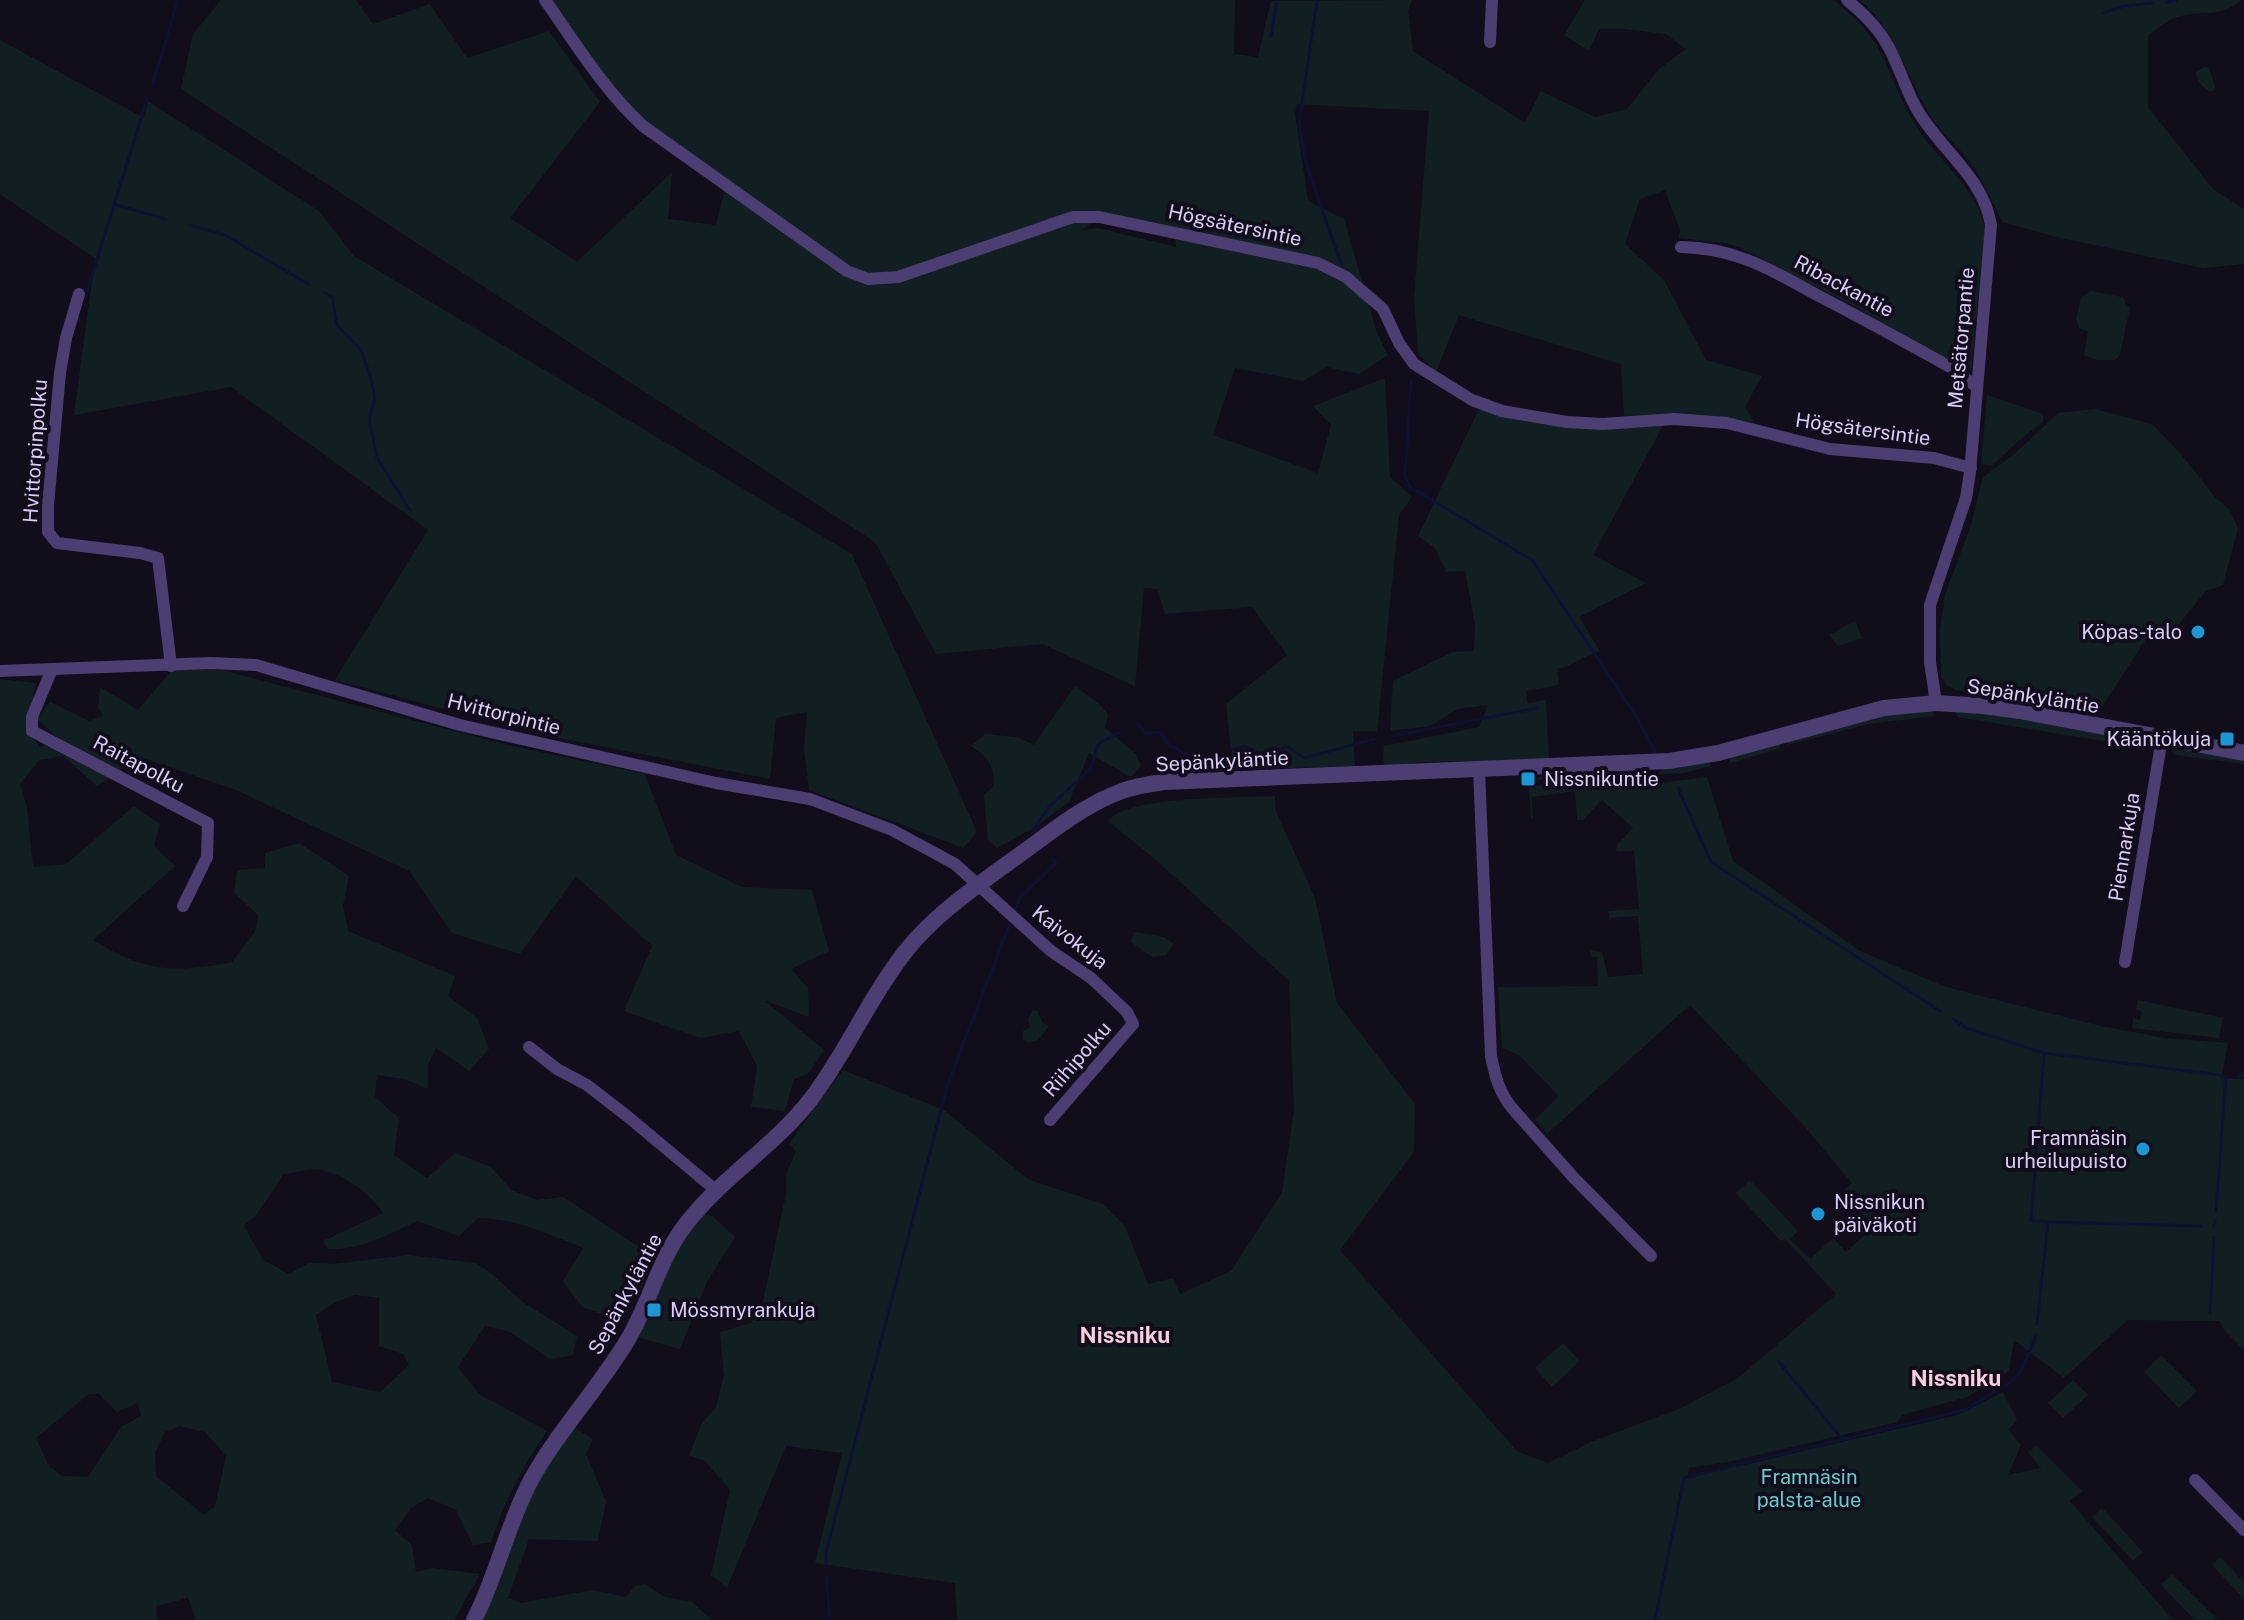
<svg xmlns="http://www.w3.org/2000/svg" width="2244" height="1620" font-family="'Public Sans',sans-serif">
  <style>
    .green { fill: #111f23; fill-rule: evenodd }
    .lines { fill: none; stroke-linecap: round; stroke-linejoin: round }
    .stream { stroke: #0d1232; stroke-width: 3 }
    .minor { stroke: #4c3d73; stroke-width: 12 }
    .tertiary { stroke: #4c3d73; stroke-width: 16 }
    .poi-dot { fill: #1b97d6; stroke: #120d1a; stroke-width: 3 }
    .labels { text-anchor: middle; stroke-width: 8; stroke-linejoin: round; paint-order: stroke }
    .street-label { font-size: 20px; fill: #dcccf9; stroke: #120d1a }
    .poi-label { font-size: 20px; fill: #dcccf9; stroke: #120d1a; text-anchor: end }
    .park-label { font-size: 20px; fill: #63cecd; stroke: #120d1a }
    .neighbourhood-label { font-size: 22px; font-weight: bold; fill: #f9cedf; stroke: #120d1a }
  </style>
  <rect width="100%" height="100%" fill="#120d1a"/>
  <g class="green">
    <path d="M 221,0 L 356,0 L 373,24 L 430,4 L 467,58 L 549,31 L 600,102 L 510,218 L 577,262 L 672,172 L 668,219 L 716,225 L 726,185 L 643,126 L 545,0 L 1235,0 L 1234,54 L 1258,57 L 1271,1 L 1412,0 L 1408,11 L 1413,51 L 1525,123 L 1541,91 L 1595,117 L 1627,109 L 1659,69 L 1686,49 L 1666,34 L 1623,29 L 1599,29 L 1589,51 L 1564,35 L 1585,0 L 1834,0 C 1851,15 1869,30 1879,50 C 1892,74 1900,100 1914,123 C 1937,161 1976,184 1985,230 L 1971,370 L 1964,373 L 1854,306 L 1739,247 L 1726,243 L 1678,238 L 1680,230 L 1665,190 L 1640,199 L 1625,244 L 1664,280 L 1706,360 L 1762,376 L 1745,407 L 1755,423 L 1673,414 L 1624,416 L 1621,364 L 1459,315 L 1436,372 L 1418,354 L 1414,297 L 1429,111 L 1297,104 L 1295,113 L 1308,201 L 1344,219 L 1377,333 L 1388,355 L 1359,374 L 1327,367 L 1303,381 L 1235,368 L 1213,435 L 1318,473 L 1331,425 L 1313,406 L 1385,378 L 1390,477 L 1412,497 L 1399,515 L 1377,731 L 1353,731 L 1355,766 L 1233,770 L 1226,704 L 1287,655 L 1252,607 L 1165,614 L 1157,589 L 1144,588 L 1135,686 L 1042,644 L 936,654 L 875,542 L 181,89 L 193,34 ZM 1100,217 L 1175,233 L 1176,247 L 1098,228 L 1082,230 Z"/>
    <path d="M 1859,0 L 2242,0 C 2219,18 2206,10 2181,16 C 2168,19 2158,28 2148,36 L 2148,107 L 2213,189 L 2244,209 L 2244,264 L 2203,268 L 2052,236 L 2003,222 C 1992,203 1983,180 1970,162 C 1958,146 1940,133 1930,115 C 1904,73 1898,33 1859,0 Z"/>
    <path d="M 0,40 L 144,118 L 148,101 L 319,211 L 354,256 L 852,554 L 977,832 L 963,848 L 809,790 L 804,748 L 807,712 L 776,718 L 770,779 L 534,733 L 335,680 L 428,530 L 231,387 L 74,415 L 95,258 L 0,194 Z"/>
    <path d="M 2205,67 L 2209,68 L 2216,89 L 2211,92 C 2203,89 2195,79 2196,71 Z"/>
    <path d="M 2090,291 L 2122,297 L 2125,301 L 2125,306 L 2130,307 L 2120,355 L 2115,360 L 2098,360 L 2084,355 L 2088,331 L 2079,328 L 2076,319 L 2081,298 Z"/>
    <path d="M 1987,395 L 2043,414 L 2043,422 L 2022,438 L 1992,466 L 1981,464 Z"/>
    <path d="M 1479,409 L 1511,417 L 1665,422 L 1593,555 L 1646,583 L 1579,617 L 1600,651 C 1584,656 1572,666 1557,669 L 1559,685 L 1526,691 L 1527,703 L 1546,700 L 1549,760 L 1420,762 L 1385,768 L 1383,759 L 1384,746 L 1479,727 L 1488,705 L 1457,709 L 1430,726 L 1390,731 L 1393,681 L 1452,652 L 1474,651 L 1475,624 L 1465,571 L 1446,572 L 1435,548 L 1418,536 Z"/>
    <path d="M 2095,409 L 2152,424 L 2180,453 L 2216,498 L 2230,510 L 2238,528 L 2223,585 L 2206,591 L 2170,635 L 2146,639 L 2094,719 L 2021,700 L 1955,690 L 1947,685 L 1941,676 L 1940,630 L 1945,595 L 1971,525 L 1983,477 L 2013,455 L 2058,413 Z"/>
    <path d="M 1855,621 L 1862,638 L 1838,646 L 1829,635 Z"/>
    <path d="M 172,670 L 222,670 L 507,745 L 645,774 L 676,855 L 742,887 L 812,890 L 829,951 L 791,969 L 808,988 L 809,1017 L 764,1000 L 824,1050 L 808,1074 L 794,1079 L 785,1111 L 751,1107 L 757,1066 L 739,1031 L 700,1038 L 624,1011 L 652,946 L 576,876 L 520,954 L 452,933 L 409,871 L 236,790 L 140,757 L 97,786 L 63,756 L 39,760 L 20,784 L 27,808 L 33,867 L 66,864 L 134,806 L 160,824 L 154,846 L 175,866 L 93,940 C 144,971 173,974 232,962 L 255,932 L 258,915 L 234,893 L 237,870 L 265,868 L 265,853 L 299,843 L 349,876 L 343,906 L 348,931 L 455,976 L 448,996 L 477,1018 L 489,1049 L 469,1071 L 436,1048 L 428,1065 L 428,1089 L 405,1079 L 377,1075 L 375,1097 L 399,1118 L 394,1155 L 427,1178 L 455,1153 L 491,1167 L 511,1190 L 537,1200 L 563,1197 L 653,1256 L 642,1287 L 607,1316 L 582,1307 L 563,1281 L 583,1248 C 548,1234 515,1218 478,1218 L 459,1236 L 417,1221 C 388,1235 361,1250 328,1249 L 323,1241 L 383,1213 C 369,1192 346,1176 322,1170 C 311,1168 295,1173 284,1174 L 256,1215 L 244,1226 L 263,1260 L 289,1274 L 309,1263 L 333,1264 L 408,1255 L 475,1263 L 490,1272 L 521,1301 L 577,1336 L 573,1355 L 550,1359 L 510,1332 L 485,1326 L 458,1367 L 479,1394 L 547,1431 C 523,1466 504,1502 491,1542 L 473,1545 L 456,1510 L 428,1498 L 411,1508 L 395,1530 L 412,1545 L 416,1572 L 433,1568 L 480,1574 L 454,1620 L 196,1620 L 188,1598 L 156,1606 L 157,1620 L 0,1620 L 0,679 L 36,683 L 26,731 L 41,747 L 56,736 L 37,719 L 50,702 L 89,721 L 104,716 L 98,709 L 100,687 L 138,710 ZM 355,1295 L 379,1298 L 379,1346 L 403,1354 L 409,1365 L 380,1392 L 332,1382 L 316,1315 L 336,1302 ZM 89,1394 L 99,1394 L 117,1412 L 138,1403 L 141,1416 L 122,1426 L 88,1477 L 62,1476 L 49,1466 L 36,1438 ZM 180,1426 L 205,1432 L 226,1456 L 215,1506 L 204,1515 L 156,1476 L 155,1453 L 165,1432 Z"/>
    <path d="M 1075,686 L 1098,703 L 1108,714 L 1105,728 L 1136,754 L 1141,766 L 1131,777 L 1089,753 L 1069,802 L 1034,828 L 997,848 L 988,841 L 984,795 L 994,786 C 994,765 988,757 971,746 L 985,734 L 1017,737 L 1034,745 Z"/>
    <path d="M 1932,711 L 1934,716 L 1869,724 L 1787,745 L 1789,740 L 1886,713 Z"/>
    <path d="M 1955,711 L 1992,712 L 2146,741 L 2152,749 L 1958,717 Z"/>
    <path d="M 1780,743 L 1780,749 L 1730,763 L 1730,757 Z"/>
    <path d="M 2177,748 L 2244,759 L 2244,764 L 2175,755 L 2172,751 Z"/>
    <path d="M 1709,762 L 1711,766 L 1684,773 L 1657,774 L 1665,767 Z"/>
    <path d="M 1647,770 L 1649,775 L 1533,780 L 1549,773 Z"/>
    <path d="M 1707,777 L 1733,861 L 1860,951 L 1946,987 L 2101,1026 L 2165,1038 L 2228,1043 L 2221,1078 L 2244,1079 L 2244,1350 L 2225,1331 L 2219,1321 L 2128,1320 L 2064,1378 L 2014,1340 L 2009,1371 L 1967,1397 L 1902,1415 L 1897,1422 L 1733,1461 L 1689,1468 L 1687,1478 L 1958,1415 L 2003,1392 L 2017,1420 L 2008,1430 L 2021,1445 L 2008,1475 L 2041,1468 L 2028,1452 L 2036,1445 L 2082,1491 L 2070,1501 L 2173,1620 L 957,1620 L 955,1583 L 815,1563 L 842,1453 L 786,1446 L 727,1588 L 711,1575 L 730,1490 L 705,1461 L 689,1455 L 702,1423 L 716,1407 L 724,1375 L 720,1332 L 751,1323 L 762,1306 L 786,1194 L 786,1175 L 796,1151 L 789,1144 L 843,1070 L 944,1110 L 1029,1180 L 1103,1204 L 1125,1226 L 1148,1284 L 1173,1278 L 1180,1294 L 1231,1271 L 1282,1193 L 1294,1110 L 1289,981 L 1157,861 L 1108,821 C 1127,795 1241,798 1275,796 L 1275,809 L 1315,898 L 1337,1003 L 1415,1104 L 1414,1152 L 1340,1250 L 1518,1452 L 1548,1463 L 1591,1442 L 1679,1409 L 1738,1378 L 1836,1294 L 1785,1239 L 1781,1241 L 1736,1193 L 1750,1180 L 1798,1231 L 1790,1239 L 1810,1259 L 1833,1238 L 1846,1252 L 1870,1230 L 1838,1196 L 1852,1183 L 1805,1127 L 1690,1005 L 1547,1134 L 1535,1120 L 1559,1096 L 1519,1055 L 1502,1048 L 1498,987 L 1598,986 L 1597,957 L 1591,957 L 1590,950 L 1602,952 L 1608,977 L 1643,974 L 1638,916 L 1609,918 L 1608,911 L 1639,909 L 1634,851 L 1616,851 L 1617,845 L 1633,828 L 1602,800 L 1583,820 L 1577,820 L 1575,791 L 1532,797 L 1533,819 L 1531,819 L 1529,789 L 1533,786 L 1659,783 Z"/>
    <path d="M 1134,932 L 1164,937 L 1174,944 L 1166,955 L 1152,957 L 1131,942 Z"/>
    <path d="M 2138,1000 L 2223,1018 L 2219,1038 L 2132,1028 L 2133,1018 L 2140,1020 L 2142,1012 L 2136,1009 Z"/>
    <path d="M 1037,1010 L 1042,1022 L 1049,1026 L 1038,1040 L 1028,1043 L 1023,1040 L 1023,1031 L 1030,1027 L 1028,1019 L 1032,1011 Z"/>
    <path d="M 704,1213 L 712,1216 L 735,1237 L 707,1282 L 680,1349 L 637,1337 L 680,1242 Z"/>
    <path d="M 1563,1343 L 1580,1361 L 1552,1387 L 1535,1368 Z"/>
    <path d="M 2161,1355 L 2197,1391 L 2179,1408 L 2144,1372 Z"/>
    <path d="M 2073,1380 L 2088,1395 L 2063,1418 L 2048,1403 Z"/>
    <path d="M 572,1426 L 593,1439 L 586,1454 L 606,1501 L 598,1541 L 529,1539 L 508,1598 L 521,1603 L 592,1590 L 626,1597 L 635,1586 L 645,1584 L 665,1597 L 692,1602 L 712,1620 L 480,1620 L 528,1499 Z"/>
    <path d="M 2102,1508 L 2143,1552 L 2133,1561 L 2092,1517 Z"/>
    <path d="M 2220,1557 L 2244,1582 L 2244,1599 L 2212,1565 Z"/>
    <path d="M 2172,1574 L 2218,1620 L 2195,1620 L 2161,1585 Z"/>
  </g>
  <g class="lines">
    <g class="stream">
      <path d="M 1317,0 L 1299,124 L 1306,164 L 1342,266"/>
      <path d="M 2166,2 L 2176,0"/>
      <path d="M 2104,13 L 2124,6 L 2152,3"/>
      <path d="M 1271,36 L 1277,0"/>
      <path d="M 153,83 L 178,0"/>
      <path d="M 116,205 L 166,219"/>
      <path d="M 189,225 L 225,235 L 310,285"/>
      <path d="M 325,293 L 332,297 L 337,325 L 361,350 L 371,378 L 375,399 L 369,419 L 377,458 L 410,510"/>
      <path d="M 85,298 L 147,99"/>
      <path d="M 1411,382 L 1405,475 L 1410,487 L 1532,560 L 1638,719 L 1655,752"/>
      <path d="M 1137,723 L 1146,733 L 1160,732 L 1169,745 L 1196,759 L 1213,754"/>
      <path d="M 1392,736 L 1538,708"/>
      <path d="M 1231,750 L 1245,746 L 1266,757 L 1286,746 L 1304,758 L 1374,739"/>
      <path d="M 1678,788 L 1711,862 L 1940,1011"/>
      <path d="M 1036,831 L 1034,828 L 1049,807 L 1091,768 L 1098,744 L 1120,732"/>
      <path d="M 1016,908 L 1019,899 L 1056,863 L 1053,859"/>
      <path d="M 1953,1019 L 1966,1028 L 2044,1053"/>
      <path d="M 2238,1077 L 2244,1075"/>
      <path d="M 2216,1211 L 2226,1076"/>
      <path d="M 2048,1222 L 2201,1226"/>
      <path d="M 2214,1226 L 2215,1220"/>
      <path d="M 2210,1313 L 2214,1237"/>
      <path d="M 2037,1324 L 2048,1222 L 2031,1220 L 2044,1053 L 2227,1076"/>
      <path d="M 1778,1361 L 1842,1439"/>
      <path d="M 826,1564 L 826,1553 L 948,1083 L 1009,926"/>
      <path d="M 827,1576 L 829,1620"/>
      <path d="M 1655,1620 L 1684,1478 L 1965,1410 L 2012,1381 L 2023,1368 L 2036,1335"/>
    </g>
    <g class="minor">
      <path d="M 545,0 C 576,44 603,89 643,126 L 847,271 L 868,279 L 898,277 L 1073,217 L 1099,217 L 1318,263 L 1346,277 L 1383,309 L 1399,343 L 1414,364 L 1472,400 L 1502,411 L 1567,422 L 1603,424 L 1674,419 L 1727,423 L 1830,449 L 1934,458 L 1971,468"/>
      <path d="M 1847,0 C 1863,13 1878,27 1888,46 C 1902,71 1908,100 1926,123 C 1950,157 1984,182 1991,225 L 1970,472 L 1966,498 L 1930,605 L 1930,662 L 1936,703"/>
      <path d="M 1490,42 L 1492,0"/>
      <path d="M 1681,247 C 1736,248 1772,270 1819,296 C 1863,319 1907,343 1950,367 L 1977,387"/>
      <path d="M 79,294 L 66,338 L 60,373 L 48,505 L 48,532 L 57,543 L 140,553 L 158,558 L 171,666"/>
      <path d="M 52,669 L 32,717 L 32,731 L 208,823 L 207,857 L 183,906"/>
      <path d="M 0,671 L 211,663 L 256,665 L 460,725 L 716,783 L 810,799 L 892,830 L 955,864 L 1051,951 L 1091,978 L 1127,1012 L 1133,1024 L 1050,1120"/>
      <path d="M 1479,770 L 1491,1056 C 1495,1076 1499,1092 1512,1108 L 1574,1178 L 1651,1256"/>
      <path d="M 2125,962 L 2162,738"/>
      <path d="M 529,1047 L 557,1069 L 587,1085 L 627,1116 L 718,1192"/>
      <path d="M 2195,1480 L 2244,1530"/>
    </g>
    <path class="tertiary" d="M 474,1620 C 497,1575 507,1525 531,1480 C 558,1431 598,1389 627,1341 C 649,1305 658,1262 683,1228 C 718,1180 774,1147 811,1099 C 846,1053 869,998 905,952 C 935,914 977,886 1015,858 C 1049,834 1083,805 1122,791 C 1135,786 1150,784 1164,782 L 1669,761 L 1718,753 L 1884,708 L 1936,703 L 1983,706 L 2020,711 L 2244,753"/>
  </g>
  <g class="poi-dot">
    <circle cx="2198" cy="632" r="8"/>
    <rect x="2219" y="731" width="16" height="16" rx="4"/>
    <rect x="1520" y="771" width="16" height="16" rx="4"/>
    <circle cx="2143" cy="1149" r="8"/>
    <circle cx="1818" cy="1214" r="8"/>
    <rect x="646" y="1302" width="16" height="16" rx="4"/>
  </g>
  <g class="labels">
    <g class="street-label">
      <text transform="translate(1235 225) rotate(12)" y="7">Högsätersintie</text>
      <text transform="translate(1844 286) rotate(28)" y="7">Ribackantie</text>
      <text transform="translate(1961 338) rotate(-85)" y="7">Metsätorpantie</text>
      <text transform="translate(1863 429) rotate(8)" y="7">Högsätersintie</text>
      <text transform="translate(35 451) rotate(-86)" y="7">Hvittorpinpolku</text>
      <text transform="translate(2033 696) rotate(9)" y="7">Sepänkyläntie</text>
      <text transform="translate(504 714) rotate(14)" y="7">Hvittorpintie</text>
      <text transform="translate(1222 761) rotate(-3)" y="7">Sepänkyläntie</text>
      <text transform="translate(139 764) rotate(28)" y="7">Raitapolku</text>
      <text transform="translate(2124 847) rotate(-81)" y="7">Piennarkuja</text>
      <text transform="translate(1070 937) rotate(38)" y="7">Kaivokuja</text>
      <text transform="translate(1077 1059) rotate(-49)" y="7">Riihipolku</text>
      <text transform="translate(625 1294) rotate(-62)" y="7">Sepänkyläntie</text>
    </g>
    <g class="poi-label">
      <text x="2182" y="639">Köpas-talo</text>
      <text x="2211" y="746">Kääntökuja</text>
      <text x="1544" y="786" text-anchor="start">Nissnikuntie</text>
      <text x="2127" y="1145">Framnäsin<tspan x="2127" dy="23">urheilupuisto</tspan></text>
      <text x="1834" y="1209" text-anchor="start">Nissnikun<tspan x="1834" dy="23">päiväkoti</tspan></text>
      <text x="670" y="1317" text-anchor="start">Mössmyrankuja</text>
    </g>
    <g class="park-label">
      <text x="1809" y="1484">Framnäsin<tspan x="1809" dy="23">palsta-alue</tspan></text>
    </g>
    <g class="neighbourhood-label">
      <text x="1125" y="1343">Nissniku</text>
      <text x="1956" y="1386">Nissniku</text>
    </g>
  </g>
</svg>
